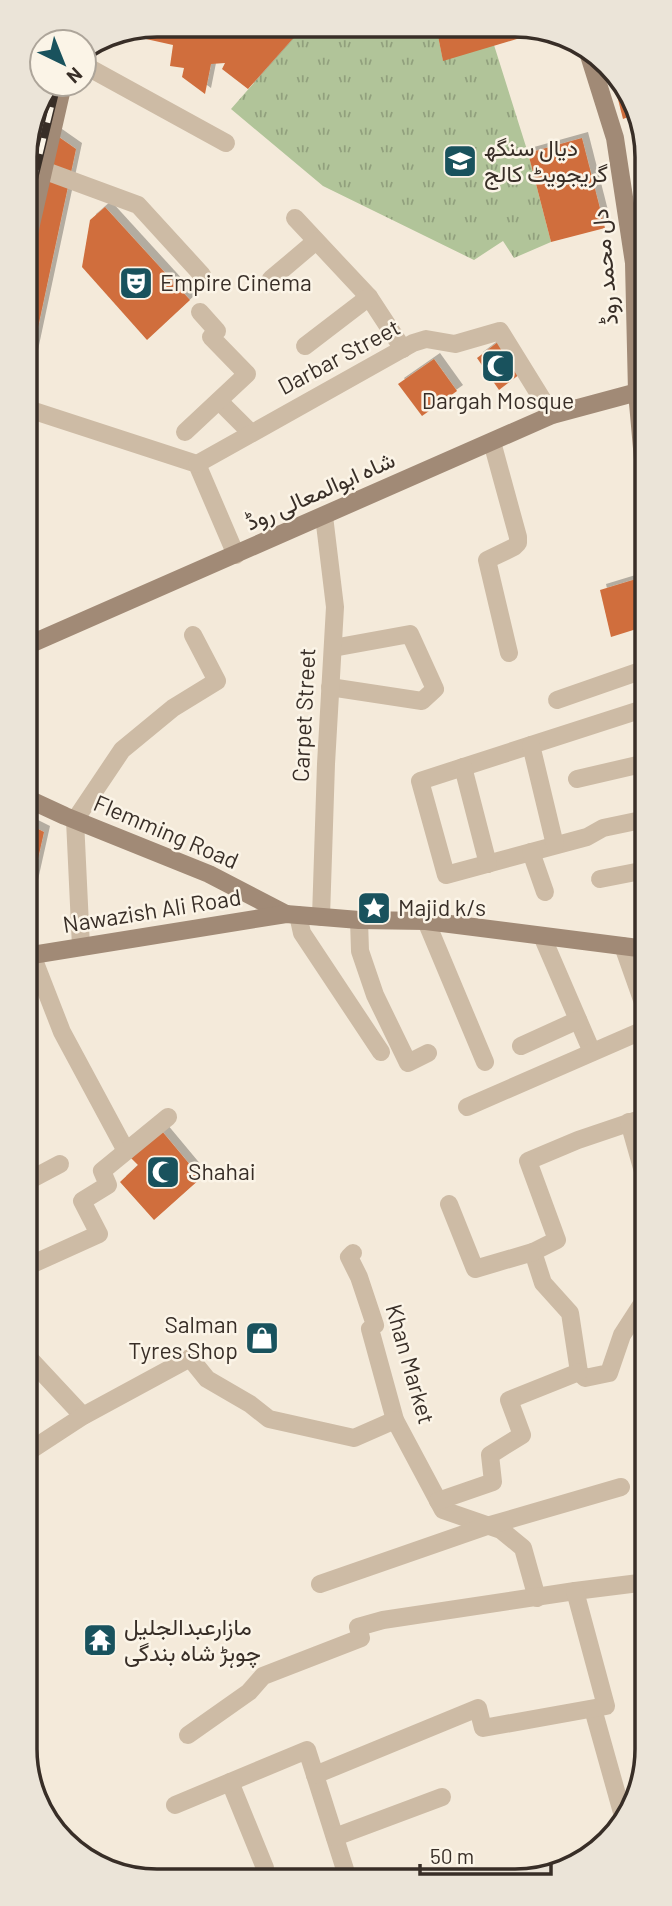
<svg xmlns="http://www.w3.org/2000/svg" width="672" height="1906" font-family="Barlow,Vazirmatn,sans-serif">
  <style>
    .grass { fill: url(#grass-tufts) }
    .building { fill: #d06e3c; filter: url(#shadow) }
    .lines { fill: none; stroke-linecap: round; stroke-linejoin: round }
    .street { stroke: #cdbba5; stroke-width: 18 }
    .secondary { stroke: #a18a76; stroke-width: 18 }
    .rail-casing { stroke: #382e27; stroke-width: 8 }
    .rail { stroke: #fbf4e7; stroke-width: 5; stroke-dasharray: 16; stroke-linecap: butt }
    .labels { text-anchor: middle; stroke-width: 5; stroke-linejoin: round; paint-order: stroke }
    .poi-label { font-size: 23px; fill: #382e27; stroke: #fbf4e7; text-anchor: start }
    .street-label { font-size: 23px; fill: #382e27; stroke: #fbf4e7 }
    .rim { fill: none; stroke: #382e27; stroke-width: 3.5 }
  </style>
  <defs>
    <pattern id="grass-tufts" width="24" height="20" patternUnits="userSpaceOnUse" patternTransform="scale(1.75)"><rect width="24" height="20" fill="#b1c499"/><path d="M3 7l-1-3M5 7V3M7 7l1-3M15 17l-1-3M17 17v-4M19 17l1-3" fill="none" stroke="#91a07d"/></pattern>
    <filter id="shadow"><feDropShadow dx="6" dy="-6" stdDeviation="0" flood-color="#0004"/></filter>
  </defs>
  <rect width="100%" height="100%" fill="#f4eada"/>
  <path class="grass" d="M 304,26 L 436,26 L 443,60 L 494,45 L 528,153 L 551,242 L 514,258 L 503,241 L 474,260 L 323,186 L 231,109 Z"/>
  <g class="building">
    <path d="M 156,24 L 304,26 L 248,89 L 222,69 L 225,63 L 211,64 L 205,94 L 182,77 L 184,68 L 170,66 L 173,45 L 128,35 Z"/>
    <path d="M 436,26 L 542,27 L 547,30 L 443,61 Z"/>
    <path d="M 610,68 L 611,68 L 636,114 L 623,119 Z"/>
    <path d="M 29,131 L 56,135 L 76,149 L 26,384 L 25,147 Z"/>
    <path d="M 582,138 L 605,228 L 551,242 L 528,153 Z"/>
    <path d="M 105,207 L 190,300 L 147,340 L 82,267 L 90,220 Z"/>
    <path d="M 498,342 L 520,374 L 499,390 L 477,358 Z"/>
    <path d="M 434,359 L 457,391 L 422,416 L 398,384 Z"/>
    <path d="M 646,576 L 646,626 L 611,637 L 600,590 Z"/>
    <path d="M 26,823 L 44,832 L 27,908 L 26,908 Z"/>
    <path d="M 161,1130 L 201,1178 L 154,1220 L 120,1182 L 138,1165 L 129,1156 Z"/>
  </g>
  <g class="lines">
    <g class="street">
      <path d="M 84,65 L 226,143"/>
      <path d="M 43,170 L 138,205 L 202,275"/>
      <path d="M 295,218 L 369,297 L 403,349"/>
      <path d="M 271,279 L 316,241"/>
      <path d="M 305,346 L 369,297"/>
      <path d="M 219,401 L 251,433"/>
      <path d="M 25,408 L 197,464 L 236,555"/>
      <path d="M 185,432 L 247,374 L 211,337 L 217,331 L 200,312"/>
      <path d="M 492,442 L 518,537 L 518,543 L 514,547 L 487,560 L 509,653"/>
      <path d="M 197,464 L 413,343 L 426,339 L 455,344 L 500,331 L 552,415"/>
      <path d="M 330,687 L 422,701 L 435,689 L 410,634 L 333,648"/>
      <path d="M 557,700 L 646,669"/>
      <path d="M 646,708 L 420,781 L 446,875 L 587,837 L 603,828 L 646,819"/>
      <path d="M 531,745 L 555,845"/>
      <path d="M 463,767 L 488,864"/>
      <path d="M 577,779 L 646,763"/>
      <path d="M 531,852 L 545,892"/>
      <path d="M 600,879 L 646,870"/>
      <path d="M 298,915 L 302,933 L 381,1052"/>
      <path d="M 321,917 L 326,764 L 335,607 L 324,516"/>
      <path d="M 359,920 L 360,951 L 375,995 L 408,1063 L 428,1053"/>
      <path d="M 426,921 L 485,1062"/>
      <path d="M 542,936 L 592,1052"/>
      <path d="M 623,946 L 646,1011"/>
      <path d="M 81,947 L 75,820 L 122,750 L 173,708 L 217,681 L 193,635"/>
      <path d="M 32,955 L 62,1032 L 126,1151"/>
      <path d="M 521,1046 L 578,1020"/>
      <path d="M 467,1107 L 646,1029"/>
      <path d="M 646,1117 L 578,1140 L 528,1161 L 557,1240 L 533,1252 L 543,1283 L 570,1313 L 579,1372 L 585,1378 L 609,1373 L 622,1335 L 642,1304 L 647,1301"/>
      <path d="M 629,1122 L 646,1182"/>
      <path d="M 26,1182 L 60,1164"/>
      <path d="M 449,1204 L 475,1269 L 533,1252"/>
      <path d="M 353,1253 L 349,1257 L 359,1277 L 375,1325 L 370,1329 L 395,1420 L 443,1510 L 501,1530 L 523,1548 L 537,1598"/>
      <path d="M 26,1267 L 99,1234 L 82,1201 L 108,1185 L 102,1171 L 168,1117"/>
      <path d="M 27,1356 L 83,1416"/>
      <path d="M 27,1446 L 31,1450 L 83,1416 L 190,1358 L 207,1379 L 250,1404 L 269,1419 L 354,1438 L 395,1420"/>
      <path d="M 438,1501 L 493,1482 L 490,1455 L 522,1435 L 509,1400 L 579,1372"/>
      <path d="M 320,1584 L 487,1526 L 621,1487"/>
      <path d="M 593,1709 L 623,1816"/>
      <path d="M 188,1735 L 249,1692 L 263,1676 L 361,1638 L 358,1627 L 383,1620 L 575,1591 L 647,1582"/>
      <path d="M 315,1775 L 348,1879"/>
      <path d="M 230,1782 L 265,1868 L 264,1879"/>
      <path d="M 175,1805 L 307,1750 L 315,1775 L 478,1708 L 483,1728 L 606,1706 L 575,1591"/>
      <path d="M 335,1837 L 442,1797"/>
    </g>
    <g class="secondary">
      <path d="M 588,52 L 615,138 L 634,263 L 637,392 L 645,482"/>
      <path d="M 25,251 L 63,84"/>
      <path d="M 26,646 L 552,415 L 645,390"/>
      <path d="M 26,798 L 65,816 L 209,874 L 286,914"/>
      <path d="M 26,956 L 286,914 L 359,920 L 426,921 L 646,949"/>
    </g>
    <g class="rail-casing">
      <g id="rail">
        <path d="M 34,132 L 44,90"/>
        <path d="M 25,216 L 57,84"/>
      </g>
    </g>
    <use href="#rail" class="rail"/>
  </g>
  <defs>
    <g id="university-square" transform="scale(1.75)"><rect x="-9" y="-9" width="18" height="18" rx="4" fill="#19525d" stroke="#fbf4e7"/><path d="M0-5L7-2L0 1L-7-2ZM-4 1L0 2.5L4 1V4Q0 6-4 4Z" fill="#fff"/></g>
    <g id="theatre-square" transform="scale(1.75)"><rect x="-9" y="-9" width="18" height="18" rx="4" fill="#19525d" stroke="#fbf4e7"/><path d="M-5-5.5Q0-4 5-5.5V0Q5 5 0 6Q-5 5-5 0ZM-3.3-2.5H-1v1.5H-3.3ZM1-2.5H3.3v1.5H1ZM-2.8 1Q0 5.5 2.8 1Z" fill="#fff"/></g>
    <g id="mosque-square" transform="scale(1.75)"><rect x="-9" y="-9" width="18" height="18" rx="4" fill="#19525d" stroke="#fbf4e7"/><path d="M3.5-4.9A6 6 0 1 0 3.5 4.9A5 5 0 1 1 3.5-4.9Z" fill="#fff"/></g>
    <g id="sight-square" transform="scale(1.75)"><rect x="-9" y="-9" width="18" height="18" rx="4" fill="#19525d" stroke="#fbf4e7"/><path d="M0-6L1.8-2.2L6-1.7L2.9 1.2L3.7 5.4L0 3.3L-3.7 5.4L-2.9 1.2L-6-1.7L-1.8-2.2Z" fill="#fff"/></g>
    <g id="shop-square" transform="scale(1.75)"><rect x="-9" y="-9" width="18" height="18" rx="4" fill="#19525d" stroke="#fbf4e7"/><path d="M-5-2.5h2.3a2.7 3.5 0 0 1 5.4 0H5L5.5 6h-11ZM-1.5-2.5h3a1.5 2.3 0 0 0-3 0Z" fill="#fff"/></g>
    <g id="temple-square" transform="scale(1.75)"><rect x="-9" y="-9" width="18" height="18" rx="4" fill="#19525d" stroke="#fbf4e7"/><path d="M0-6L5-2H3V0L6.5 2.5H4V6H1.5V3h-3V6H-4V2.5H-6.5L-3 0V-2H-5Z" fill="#fff"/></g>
  </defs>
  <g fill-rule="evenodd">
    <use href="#university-square" x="460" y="161"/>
    <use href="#theatre-square" x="136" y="283"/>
    <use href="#mosque-square" x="498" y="366"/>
    <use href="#sight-square" x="374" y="908"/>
    <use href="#mosque-square" x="163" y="1172"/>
    <use href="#shop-square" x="262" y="1338"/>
    <use href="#temple-square" x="100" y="1640"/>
  </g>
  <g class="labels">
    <g class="poi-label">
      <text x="484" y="156">دیال سنگھ<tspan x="484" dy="26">گریجویٹ کالج</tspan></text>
      <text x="160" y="291">Empire Cinema</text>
      <text x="498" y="409" text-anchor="middle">Dargah Mosque</text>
      <text x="398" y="916">Majid k/s</text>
      <text x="188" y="1180">Shahai</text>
      <text x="238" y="1333" text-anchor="end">Salman<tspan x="238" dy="26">Tyres Shop</tspan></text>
      <text x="124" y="1635">مازارعبدالجلیل<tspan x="124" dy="26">چوہڑ شاہ بندگی</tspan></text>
    </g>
    <g class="street-label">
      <text transform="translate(605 267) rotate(-95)" y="8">دل محمد روڈ</text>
      <text transform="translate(339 357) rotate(-28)" y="8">Darbar Street</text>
      <text transform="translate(320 491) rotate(-24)" y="8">شاہ ابوالمعالی روڈ</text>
      <text transform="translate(304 715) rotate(-87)" y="8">Carpet Street</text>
      <text transform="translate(166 832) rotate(23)" y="8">Flemming Road</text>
      <text transform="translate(152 911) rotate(-9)" y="8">Nawazish Ali Road</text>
      <text transform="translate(410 1364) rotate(74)" y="8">Khan Market</text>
    </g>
  </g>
  <path d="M0 0H672V1906H0ZM157 37H515A120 120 0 0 1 635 157V1749A120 120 0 0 1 515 1869H157A120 120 0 0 1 37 1749V157A120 120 0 0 1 157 37Z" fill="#ebe4d8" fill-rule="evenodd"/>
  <path class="rim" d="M157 37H515A120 120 0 0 1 635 157V1749A120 120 0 0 1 515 1869H157A120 120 0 0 1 37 1749V157A120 120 0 0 1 157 37Z"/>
  <g transform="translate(63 63) rotate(137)"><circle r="33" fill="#fbf4e7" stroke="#ada59a" stroke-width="2"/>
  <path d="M0-5L12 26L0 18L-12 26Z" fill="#19525d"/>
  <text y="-10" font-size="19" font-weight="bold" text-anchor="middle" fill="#382e27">N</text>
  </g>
  <path d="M420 1864v10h131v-10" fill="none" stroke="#382e27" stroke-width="3.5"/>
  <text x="430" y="1864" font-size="21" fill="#382e27" stroke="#fbf4e7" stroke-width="5" paint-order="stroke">50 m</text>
</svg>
